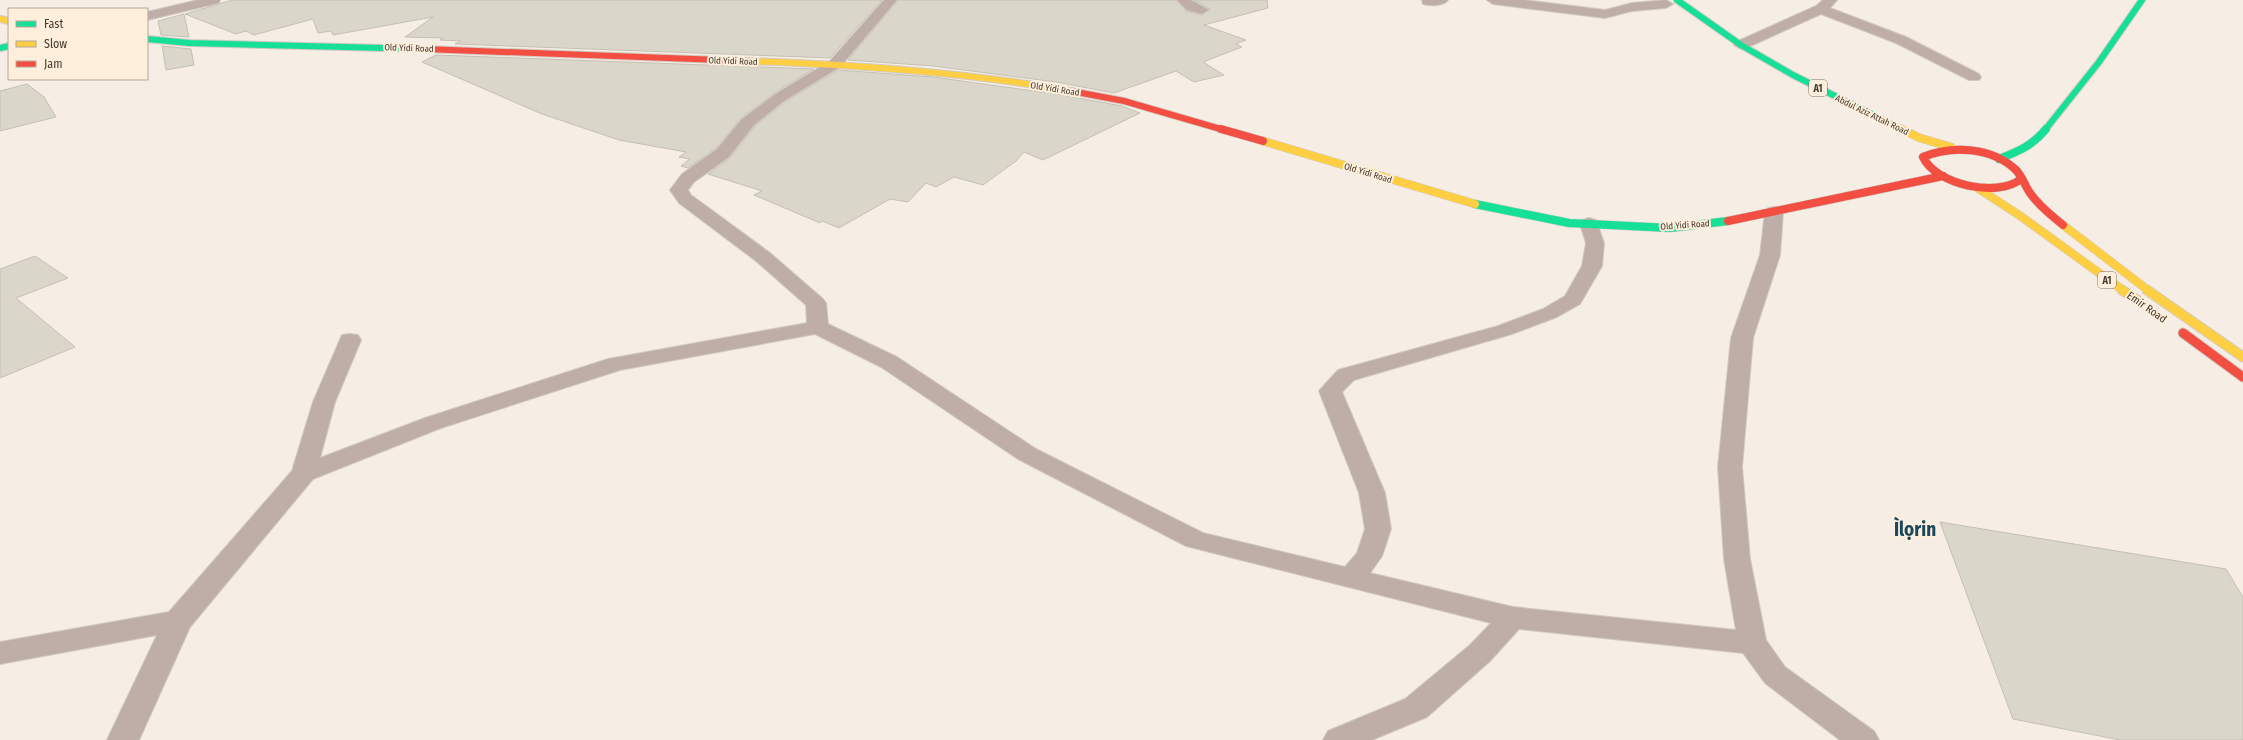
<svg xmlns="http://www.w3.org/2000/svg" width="2243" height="740" font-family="'Fira Sans Condensed',sans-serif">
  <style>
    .building { fill: #dad6ca; stroke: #c4c0b5 }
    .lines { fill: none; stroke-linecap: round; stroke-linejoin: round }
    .street-casing { stroke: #d1cac2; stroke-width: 2 }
    .fast-far1-casing { stroke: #d1cac2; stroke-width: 8 }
    .fast-casing { stroke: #d1cac2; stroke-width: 9 }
    .slow-far2-casing { stroke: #d1cac2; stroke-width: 8 }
    .slow-far1-casing { stroke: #d1cac2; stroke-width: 9 }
    .slow-casing { stroke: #d1cac2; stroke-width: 11 }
    .jam-far2-casing { stroke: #d1cac2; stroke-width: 8 }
    .jam-far1-casing { stroke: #d1cac2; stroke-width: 9 }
    .jam-casing { stroke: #d1cac2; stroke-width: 11 }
    .street { fill: #bfaea7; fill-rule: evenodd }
    .fast-far1 { stroke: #16e098; stroke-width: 6 }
    .fast { stroke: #16e098; stroke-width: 8 }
    .slow-far2 { stroke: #ffcf43; stroke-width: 6 }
    .slow-far1 { stroke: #ffcf43; stroke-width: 8 }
    .slow { stroke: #ffcf43; stroke-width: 9 }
    .jam-far2 { stroke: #f24e42; stroke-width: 6 }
    .jam-far1 { stroke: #f24e42; stroke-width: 8 }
    .jam { stroke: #f24e42; stroke-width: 9 }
    .labels { text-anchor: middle; stroke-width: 4; stroke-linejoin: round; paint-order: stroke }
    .far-street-label { font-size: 9px; fill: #443a2e; stroke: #feefdd }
    .shield { fill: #feefdd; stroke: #7c7062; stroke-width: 1 }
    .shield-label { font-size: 10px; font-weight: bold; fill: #443a2e }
    .street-label { font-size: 11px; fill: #443a2e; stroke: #feefdd }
    .town-label { font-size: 19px; font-weight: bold; fill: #1a485c; stroke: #feefdd }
  </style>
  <rect width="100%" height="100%" fill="#f6eee5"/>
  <g class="building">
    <path d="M 232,0 L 882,0 L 830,58 L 455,44 L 461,41 L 440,40 L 443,38 L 405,37 L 433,17 L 333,35 L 331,31 L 318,33 L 313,19 L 254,35 L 246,31 L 236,34 L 185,14 Z"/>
    <path d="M 898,0 L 1176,0 L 1186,11 L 1202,15 L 1210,9 L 1194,0 L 1267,0 L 1268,8 L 1204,25 L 1246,40 L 1236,44 L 1242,47 L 1203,62 L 1224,75 L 1194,82 L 1176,71 L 1114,93 L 1056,82 L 933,66 L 848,60 Z"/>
    <path d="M 184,14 L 189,37 L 161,35 L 158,21 Z"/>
    <path d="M 162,46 L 191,49 L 194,65 L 166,70 Z"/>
    <path d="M 436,55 L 814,69 L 773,94 L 741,118 L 716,148 L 688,168 L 681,166 L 690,159 L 679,157 L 686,152 L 619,140 L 542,114 L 422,62 Z"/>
    <path d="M 838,70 L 933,77 L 1056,94 L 1122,106 L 1140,113 L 1043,160 L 1024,152 L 1016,161 L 983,185 L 954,177 L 936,187 L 926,183 L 908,202 L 890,199 L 839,228 L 822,221 L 820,223 L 754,195 L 762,191 L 708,174 L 730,158 L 755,126 L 785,102 Z"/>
    <path d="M 27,84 L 44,97 L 56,117 L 0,131 L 0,91 Z"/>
    <path d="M 35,256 L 68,278 L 16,298 L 75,347 L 0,378 L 0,269 Z"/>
    <path d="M 1940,522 L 2226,569 L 2243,597 L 2243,740 L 2120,740 L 2013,719 Z"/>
  </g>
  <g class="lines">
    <g class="street-casing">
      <g id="street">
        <path d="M 198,0 L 220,0 L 219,3 L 147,20 L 147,12 Z"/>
        <path d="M 884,0 L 897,0 L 840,67 L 784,101 L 754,125 L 729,157 L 694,182 L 688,190 L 691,195 L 770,253 L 823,299 L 826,303 L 828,324 L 897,357 L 1036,449 L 1203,533 L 1345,567 L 1357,553 L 1365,529 L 1359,493 L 1319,391 L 1338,370 L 1498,326 L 1543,309 L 1565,296 L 1582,266 L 1586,243 L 1580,224 L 1582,220 L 1589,218 L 1596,220 L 1604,243 L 1602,266 L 1580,304 L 1557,317 L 1512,334 L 1354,380 L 1342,392 L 1385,493 L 1391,529 L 1382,556 L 1370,573 L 1513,607 L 1736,630 L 1724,559 L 1718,467 L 1731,338 L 1760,255 L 1765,212 L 1768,208 L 1774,207 L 1780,208 L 1783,212 L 1780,255 L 1753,338 L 1742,467 L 1750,559 L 1766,640 L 1785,667 L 1874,731 L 1879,740 L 1840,740 L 1765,683 L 1743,653 L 1519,629 L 1490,661 L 1427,717 L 1372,740 L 1323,740 L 1328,731 L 1405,699 L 1470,645 L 1491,623 L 1186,546 L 1018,459 L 881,367 L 815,334 L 620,370 L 441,428 L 313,479 L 190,627 L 139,740 L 107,740 L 157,635 L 0,664 L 0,642 L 169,612 L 292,471 L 313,402 L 342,335 L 350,334 L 358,335 L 361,340 L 335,402 L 320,458 L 425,418 L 608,359 L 807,323 L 806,305 L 756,261 L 679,203 L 670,190 L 682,174 L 717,149 L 742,119 L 774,95 L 830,61 Z"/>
        <path d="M 1177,0 L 1191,0 L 1209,10 L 1202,14 L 1187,10 Z"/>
        <path d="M 1422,0 L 1448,0 C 1444,6 1431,6 1423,4 Z"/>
        <path d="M 1487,0 L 1524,0 L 1605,10 L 1632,3 L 1666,0 L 1673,4 L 1666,8 L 1632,11 L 1605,18 L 1493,4 Z"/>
        <path d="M 1823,0 L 1837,0 L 1830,8 L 1906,37 L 1979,74 L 1981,77 L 1979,80 L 1969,80 L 1896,43 L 1821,14 L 1746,48 L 1741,49 L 1734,45 L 1736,42 L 1816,6 Z"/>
      </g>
    </g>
    <g class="fast-far1-casing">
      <g id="fast-far1">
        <path d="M 1677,0 L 1741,45 L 1793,75 L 1899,128"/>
        <path d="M 147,39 L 189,43 L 424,49"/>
        <path d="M 0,48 L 9,46"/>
        <path d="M 2045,130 L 2099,62 L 2142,0"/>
      </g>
    </g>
    <g class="fast-casing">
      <g id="fast">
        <path d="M 1999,159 C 2019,151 2032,146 2046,129"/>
        <path d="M 1475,204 L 1569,223 L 1670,228 L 1728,221"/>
      </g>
    </g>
    <g class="slow-far2-casing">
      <g id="slow-far2">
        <path d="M 0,19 L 9,21"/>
        <path d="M 747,61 C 856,65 964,72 1071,91"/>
        <path d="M 1899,128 L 1903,130"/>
      </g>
    </g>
    <g class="slow-far1-casing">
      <g id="slow-far1">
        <path d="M 1901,129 L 1920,138 L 1951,147"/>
        <path d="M 1263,141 L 1475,204"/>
        <path d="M 1979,189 L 2019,215 L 2124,291"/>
        <path d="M 2063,225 L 2149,291"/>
      </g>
    </g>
    <g class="slow-casing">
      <g id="slow">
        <path d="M 2122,290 L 2137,300"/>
        <path d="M 2147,290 L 2243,357"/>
      </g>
    </g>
    <g class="jam-far2-casing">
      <g id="jam-far2">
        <path d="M 424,49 L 747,61"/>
        <path d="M 1071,91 L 1124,101 L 1224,130"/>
      </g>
    </g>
    <g class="jam-far1-casing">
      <g id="jam-far1">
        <path d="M 1221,129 L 1263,141"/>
        <path d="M 2021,179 C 1998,198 1936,185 1923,157 C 1952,145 1992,147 2016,170 C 2022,176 2025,186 2030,193 C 2039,206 2051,215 2063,225"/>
        <path d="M 1728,221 L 1943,176"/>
      </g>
    </g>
    <g class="jam-casing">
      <path id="jam" d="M 2183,333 L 2243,377"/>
    </g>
    <use href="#street" class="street"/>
    <use href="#fast-far1" class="fast-far1"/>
    <use href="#fast" class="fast"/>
    <use href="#slow-far2" class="slow-far2"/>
    <use href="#slow-far1" class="slow-far1"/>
    <use href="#slow" class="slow"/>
    <use href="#jam-far2" class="jam-far2"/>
    <use href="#jam-far1" class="jam-far1"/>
    <use href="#jam" class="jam"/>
  </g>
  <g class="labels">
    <g class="far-street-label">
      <text transform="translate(409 48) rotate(2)" y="3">Old Yidi Road</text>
      <text transform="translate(733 61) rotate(2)" y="3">Old Yidi Road</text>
      <text transform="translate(1055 89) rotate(9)" y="3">Old Yidi Road</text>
      <text transform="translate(1872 115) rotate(26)" y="3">Abdul Aziz Attah Road</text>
      <text transform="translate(1368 173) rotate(17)" y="3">Old Yidi Road</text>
      <text transform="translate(1685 225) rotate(-4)" y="3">Old Yidi Road</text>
    </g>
    <g class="shield">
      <rect x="1809" y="80" width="18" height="16" rx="3"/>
      <rect x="2098" y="272" width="18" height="16" rx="3"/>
    </g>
    <g class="shield-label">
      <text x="1818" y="92">A1</text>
      <text x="2107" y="284">A1</text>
    </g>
    <g class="street-label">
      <text transform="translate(2147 307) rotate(35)" y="4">Emir Road</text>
    </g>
    <g class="town-label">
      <text x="1915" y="536">Ìlọrin</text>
    </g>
  </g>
  <rect x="8" y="8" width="140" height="72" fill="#feefdd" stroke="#b4a797"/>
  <rect x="16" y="21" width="20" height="6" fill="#16e098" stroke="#b4a797"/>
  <text x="44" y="28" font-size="12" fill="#443a2e">Fast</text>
  <rect x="16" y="41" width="20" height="6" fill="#ffcf43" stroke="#b4a797"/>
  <text x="44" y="48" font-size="12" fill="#443a2e">Slow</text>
  <rect x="16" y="61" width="20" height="6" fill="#f24e42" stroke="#b4a797"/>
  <text x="44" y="68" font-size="12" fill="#443a2e">Jam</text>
</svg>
